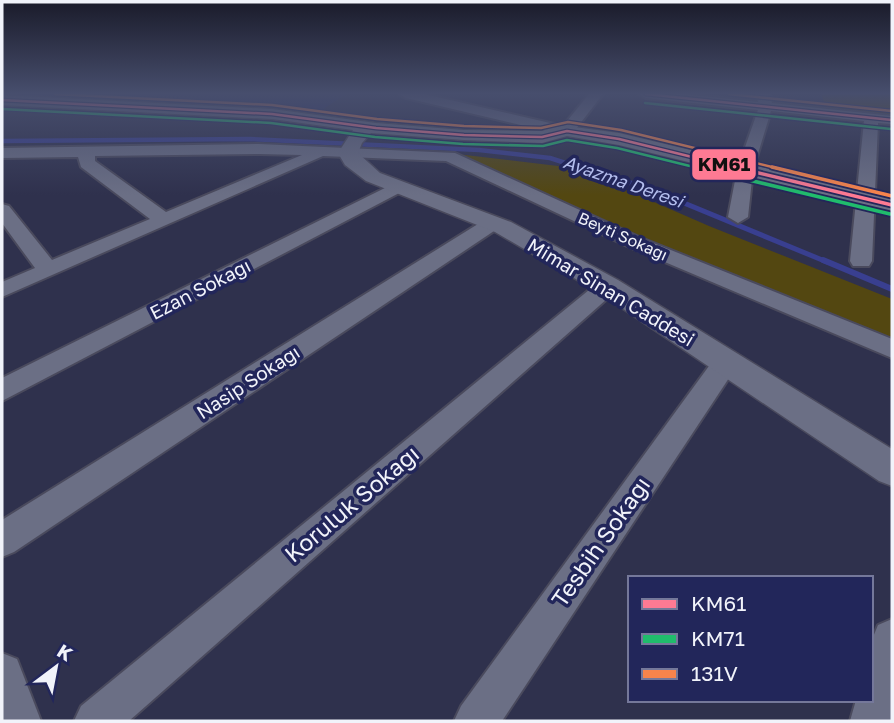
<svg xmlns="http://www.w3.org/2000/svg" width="894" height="723" font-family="'Golos Text',sans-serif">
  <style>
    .built { fill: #292e65 }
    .green { fill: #534711 }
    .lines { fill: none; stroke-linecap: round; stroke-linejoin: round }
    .stream-far2 { stroke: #393f90; stroke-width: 4.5 }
    .stream-far1 { stroke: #393f90; stroke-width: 5 }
    .stream { stroke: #393f90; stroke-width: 6 }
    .minor-casing { stroke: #4a4a5d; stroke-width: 4 }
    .tertiary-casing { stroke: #4a4a5d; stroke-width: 3 }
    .minor { fill: #6b6f85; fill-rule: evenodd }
    .tertiary { fill: #6b6f85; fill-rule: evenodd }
    .bus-1-far1-casing { stroke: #22265a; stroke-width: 5 }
    .bus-1-casing { stroke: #22265a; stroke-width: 7 }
    .bus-2-far1-casing { stroke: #22265a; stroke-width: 5 }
    .bus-2-casing { stroke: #22265a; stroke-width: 7 }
    .bus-3-far1-casing { stroke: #22265a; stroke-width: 5 }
    .bus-3-casing { stroke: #22265a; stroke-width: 7 }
    .bus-1-far1 { stroke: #fe7a93; stroke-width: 2.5 }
    .bus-1 { stroke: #fe7a93; stroke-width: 3.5 }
    .bus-2-far1 { stroke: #20bc6c; stroke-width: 2.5 }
    .bus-2 { stroke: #20bc6c; stroke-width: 3.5 }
    .bus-3-far1 { stroke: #f8844c; stroke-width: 2.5 }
    .bus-3 { stroke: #f8844c; stroke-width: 3.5 }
    .labels { text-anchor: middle; stroke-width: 7; stroke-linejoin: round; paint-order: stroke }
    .far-street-label { font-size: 16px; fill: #f1f3fa; stroke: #22265a }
    .far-water-label { font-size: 18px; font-style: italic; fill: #b3bded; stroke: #22265a }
    .street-label { font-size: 19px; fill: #f1f3fa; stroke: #22265a }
    .near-street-label { font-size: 23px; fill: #f1f3fa; stroke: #22265a }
    .line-badge { stroke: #22265a; stroke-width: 2.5 }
    .pale-badge-label { font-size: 19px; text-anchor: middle; font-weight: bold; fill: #111 }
  </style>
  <rect width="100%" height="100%" fill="#2f314d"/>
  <path class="built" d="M 2,94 L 346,94 L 313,116 L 230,107 L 2,97 Z"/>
  <g class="green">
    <path d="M 821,94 L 892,94 L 892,115 L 827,108 Z"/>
    <path d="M 457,154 L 558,166 L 608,182 L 709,226 L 892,299 L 892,339 L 666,247 Z"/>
  </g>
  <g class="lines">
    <path class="stream-far2" d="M 2,141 L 250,139 L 479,150 L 550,158 L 584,169"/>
    <path class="stream-far1" d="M 579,167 L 650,189 L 827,262"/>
    <path class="stream" d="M 823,260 L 892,289"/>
    <g class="minor-casing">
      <g id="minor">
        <path d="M 399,94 L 424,94 L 563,126 L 589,94 L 603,94 L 572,134 L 567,136 L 406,98 Z"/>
        <path d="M 639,94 L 684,94 L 758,102 L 756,94 L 770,94 L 772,103 L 892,116 L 892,124 L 878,123 L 872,261 L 869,266 L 853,266 L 850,261 L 864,121 L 771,111 L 753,170 L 748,217 L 738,223 L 728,217 L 737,170 L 758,110 L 646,98 Z"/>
        <path d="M 259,144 L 455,153 L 641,238 L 892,339 L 892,358 L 627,246 L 446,161 L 323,156 L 2,297 L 2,282 L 35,268 L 2,223 L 2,204 L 9,206 L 52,260 L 150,219 L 81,167 L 78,157 L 2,158 L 2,148 ZM 259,154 L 302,155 L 166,212 L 95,161 L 95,156 Z"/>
        <path d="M 397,182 L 403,183 L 406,187 L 403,191 L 2,401 L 2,378 Z"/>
        <path d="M 493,217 L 500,219 L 503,223 L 500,227 L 14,552 L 2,557 L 2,520 L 486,219 Z"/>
        <path d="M 608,279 L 616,281 L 619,286 L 616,291 L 129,721 L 74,721 L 81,706 L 600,281 Z"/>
        <path d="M 726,352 L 735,355 L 739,362 L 735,369 L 502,721 L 454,721 L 461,706 L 717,355 Z"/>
        <path d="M 892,619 L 892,721 L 850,721 L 856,700 L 871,700 L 871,642 L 878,625 Z"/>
        <path d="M 2,653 L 17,659 L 41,721 L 2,721 Z"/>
      </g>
    </g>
    <g class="tertiary-casing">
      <path id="tertiary" d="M 2,95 L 272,109 L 376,123 L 464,130 L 542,131 L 567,126 L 619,133 L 892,198 L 892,212 L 619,145 L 567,136 L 542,143 L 464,140 L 371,133 L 362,143 L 358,153 L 380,173 L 511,222 L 618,280 L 892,449 L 892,486 L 879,481 L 598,292 L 495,232 L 366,181 L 345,165 L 338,153 L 353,130 L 272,119 L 2,105 Z"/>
    </g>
    <use href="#minor" class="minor"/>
    <use href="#tertiary" class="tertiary"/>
    <g class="bus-1-far1-casing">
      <g id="bus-1-far1">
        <path d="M 646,94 L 892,120"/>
        <path d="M 2,100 L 272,114 L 376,128 L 464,135 L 542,137 L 567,131 L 619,139 L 741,169"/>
      </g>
    </g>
    <g class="bus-1-casing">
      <path id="bus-1" d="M 734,167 L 892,205"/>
    </g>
    <g class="bus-2-far1-casing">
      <g id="bus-2-far1">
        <path d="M 645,103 L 891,129"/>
        <path d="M 2,109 L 271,123 L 375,137 L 463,144 L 543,146 L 567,140 L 617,148 L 702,169"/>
      </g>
    </g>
    <g class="bus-2-casing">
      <path id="bus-2" d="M 695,167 L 890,214"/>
    </g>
    <g class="bus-3-far1-casing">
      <g id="bus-3-far1">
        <path d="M 55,94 L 272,105 L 377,119 L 464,126 L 541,128 L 568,122 L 621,130 L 780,169"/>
        <path d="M 729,94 L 892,111"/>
      </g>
    </g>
    <g class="bus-3-casing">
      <path id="bus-3" d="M 772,167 L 892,196"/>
    </g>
    <use href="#bus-1-far1" class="bus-1-far1"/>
    <use href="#bus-1" class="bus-1"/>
    <use href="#bus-2-far1" class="bus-2-far1"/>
    <use href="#bus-2" class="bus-2"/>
    <use href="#bus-3-far1" class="bus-3-far1"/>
    <use href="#bus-3" class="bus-3"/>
  </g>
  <linearGradient id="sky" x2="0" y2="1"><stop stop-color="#1a1b2a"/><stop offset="0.48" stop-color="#474e6d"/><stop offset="1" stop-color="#474e6d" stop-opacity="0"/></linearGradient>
  <rect width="894" height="195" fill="url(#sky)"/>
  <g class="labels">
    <g class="far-street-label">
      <text transform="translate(623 236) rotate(24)" y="6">Beyti Sokağı</text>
    </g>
    <g class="far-water-label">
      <text transform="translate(623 182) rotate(19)" y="6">Ayazma Deresi</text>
    </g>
    <g class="street-label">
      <text transform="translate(200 289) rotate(-27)" y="7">Ezan Sokağı</text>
      <text transform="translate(611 292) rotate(31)" y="7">Mimar Sinan Caddesi</text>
      <text transform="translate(248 382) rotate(-33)" y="7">Nasip Sokağı</text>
    </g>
    <g class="near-street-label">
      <text transform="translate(352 504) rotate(-40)" y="8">Koruluk Sokağı</text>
      <text transform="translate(601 542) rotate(-55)" y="8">Tesbih Sokağı</text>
    </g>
  </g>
  <rect class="line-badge" x="691" y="148" width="66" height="33" rx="7" fill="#fe7a93"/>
  <g class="pale-badge-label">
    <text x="724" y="171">KM61</text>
  </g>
  <rect width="894" height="723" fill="none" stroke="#f1f3fa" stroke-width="7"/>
  <rect x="628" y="576" width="245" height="126" fill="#22265a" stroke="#75789a" stroke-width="2"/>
  <rect x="642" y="599" width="35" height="10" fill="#fe7a93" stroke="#75789a" stroke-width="2"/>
  <text x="691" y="611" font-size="21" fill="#f1f3fa">KM61</text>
  <rect x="642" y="634" width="35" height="10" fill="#20bc6c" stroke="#75789a" stroke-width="2"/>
  <text x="691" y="646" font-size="21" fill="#f1f3fa">KM71</text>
  <rect x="642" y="669" width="35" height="10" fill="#f8844c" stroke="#75789a" stroke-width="2"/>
  <text x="691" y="681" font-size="21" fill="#f1f3fa">131V</text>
  <g transform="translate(56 667) rotate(32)" stroke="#22265a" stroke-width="5" paint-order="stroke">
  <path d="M0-5L12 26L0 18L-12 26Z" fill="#f1f3fa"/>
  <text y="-10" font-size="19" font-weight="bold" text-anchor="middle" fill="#f1f3fa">K</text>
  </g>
</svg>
